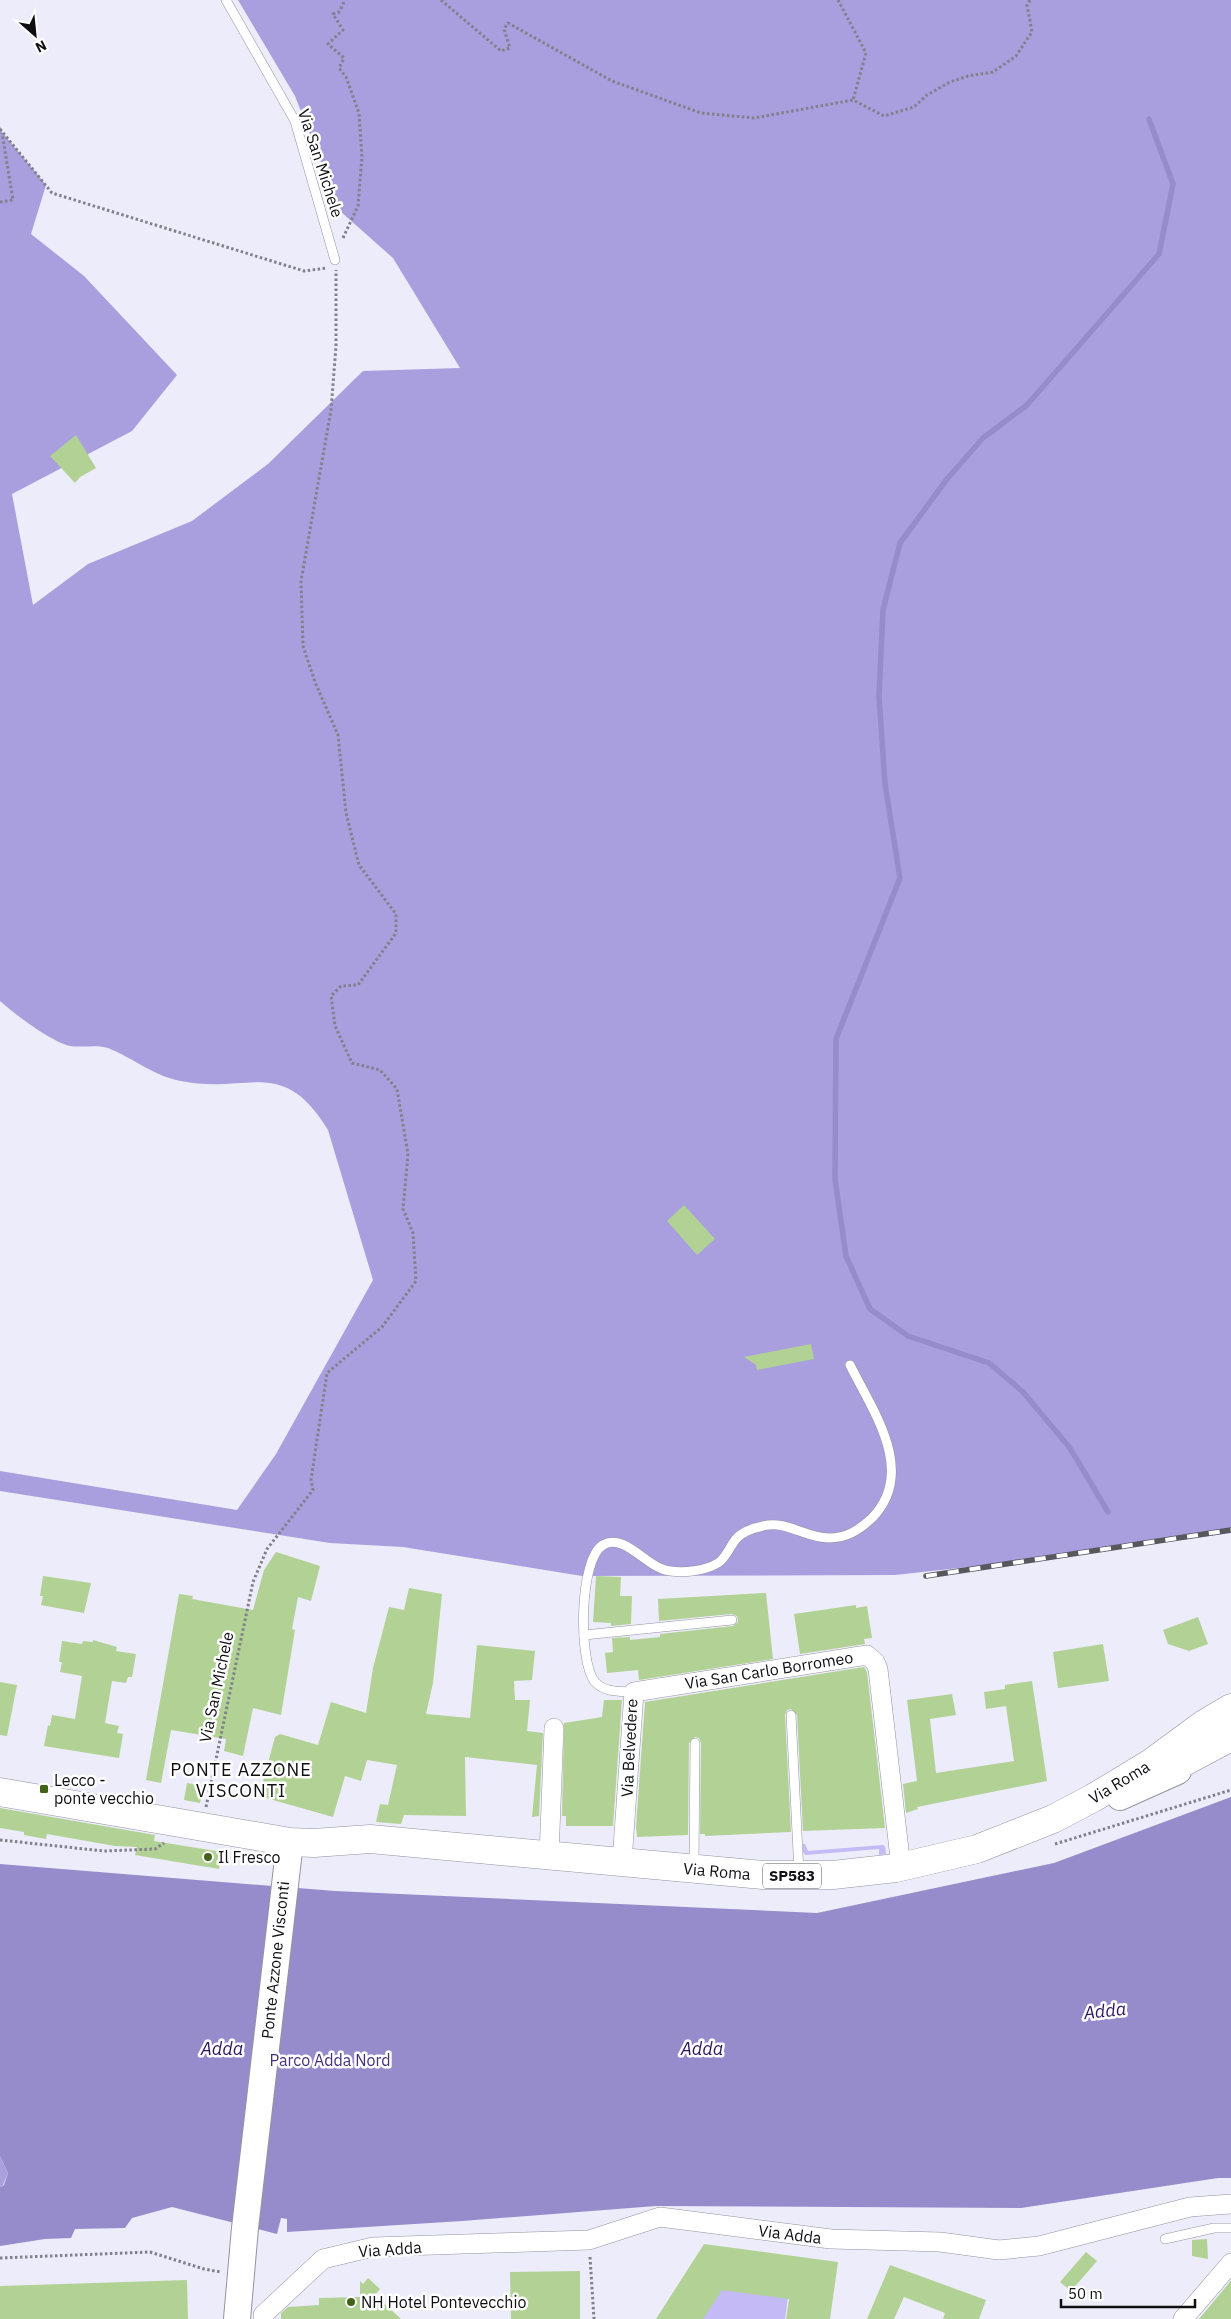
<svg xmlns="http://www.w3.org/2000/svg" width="1231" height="2319" font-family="'IBM Plex Sans',sans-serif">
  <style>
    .green { fill: #c3baf6 }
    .forest { fill: #a99ede }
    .water { fill: #978ccb }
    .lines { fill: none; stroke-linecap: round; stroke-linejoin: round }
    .stream { stroke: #978ccb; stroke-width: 5.5 }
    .building { fill: #b1d294 }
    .lane-casing { stroke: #9493a0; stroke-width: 10 }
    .street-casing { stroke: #9493a0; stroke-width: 20 }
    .secondary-casing { stroke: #9493a0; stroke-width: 28 }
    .primary-casing { stroke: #9493a0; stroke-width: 29 }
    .path { stroke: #82818b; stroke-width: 3; stroke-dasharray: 2.5 2.5; stroke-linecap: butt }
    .lane { stroke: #fff; stroke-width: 9 }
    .street { stroke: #fff; stroke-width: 19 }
    .secondary { stroke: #fff; stroke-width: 26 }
    .primary { stroke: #fff; stroke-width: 28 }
    .rail-casing { stroke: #57575e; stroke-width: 5.5 }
    .rail { stroke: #fff; stroke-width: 4; stroke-dasharray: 11; stroke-linecap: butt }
    .poi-dot { fill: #416319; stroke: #fff; stroke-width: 2 }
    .labels { text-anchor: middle; stroke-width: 5; stroke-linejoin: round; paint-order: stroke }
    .shield { fill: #fff; stroke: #57575a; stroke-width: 1 }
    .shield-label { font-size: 15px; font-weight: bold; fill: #0f0f13 }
    .street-label { font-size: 16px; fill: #0f0f13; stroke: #fff }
    .poi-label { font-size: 16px; fill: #0f0f13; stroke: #fff; text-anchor: start }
    .park-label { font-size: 16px; fill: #45317c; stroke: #fff }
    .neighbourhood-label { font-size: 18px; letter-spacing: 1px; fill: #0f0f13; stroke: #fff }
    .water-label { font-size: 18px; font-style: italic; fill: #2f1761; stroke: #fff }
  </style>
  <rect width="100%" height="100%" fill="#edecfa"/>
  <g class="green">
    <path d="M 803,1844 L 805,1844 L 808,1851 L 883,1845 L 885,1846 L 886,1854 L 879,1855 L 879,1849 L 805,1855 L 803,1852 Z"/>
    <path d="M 721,2288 L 788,2297 L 785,2319 L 701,2319 Z"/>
  </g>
  <g class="forest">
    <path d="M 238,0 L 1231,0 L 1231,1533 L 1059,1557 L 895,1575 L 582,1576 L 403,1547 L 330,1543 L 0,1491 L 0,1471 L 237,1510 L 276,1454 L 373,1280 L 328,1130 C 282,1054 248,1095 181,1081 C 154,1076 133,1058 108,1048 C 97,1044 82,1048 70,1046 C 50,1041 16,1015 0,1001 L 0,126 L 2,132 L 46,185 L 31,234 L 84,276 L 177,375 L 132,431 L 12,494 L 33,605 L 88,564 L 192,521 L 268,464 L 363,371 L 460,368 L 393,258 L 340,211 L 295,96 Z"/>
    <path d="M 0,2156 L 8,2173 L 3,2185 L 0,2187 Z"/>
  </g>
  <path class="water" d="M 1231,1797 L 1231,2178 L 1218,2178 L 1021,2208 L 656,2206 L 462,2221 L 287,2232 L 287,2219 L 281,2218 L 277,2234 L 172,2207 L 132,2218 L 125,2228 L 75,2229 L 71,2238 L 45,2239 L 0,2246 L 0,2187 L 4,2185 L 8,2173 L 0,2156 L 0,1864 L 335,1891 L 817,1913 L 1054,1863 Z"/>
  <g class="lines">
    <path class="stream" d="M 1108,1512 L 1070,1448 L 1023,1392 L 989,1363 L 908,1336 L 870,1309 L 846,1256 L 835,1179 L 836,1039 L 900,878 L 885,784 L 879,696 L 883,610 L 900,543 L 947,479 L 983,438 L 1027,405 L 1159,254 L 1173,184 L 1149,119"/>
  </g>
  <g class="building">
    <path d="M 76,435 L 96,468 L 80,477 L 75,483 L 50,456 Z"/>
    <path d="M 684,1205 L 715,1239 L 697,1255 L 667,1221 Z"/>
    <path d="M 811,1344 L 814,1359 L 757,1370 L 756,1365 L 744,1357 Z"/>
    <path d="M 276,1552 L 320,1566 L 311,1601 L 298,1597 L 292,1629 L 295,1630 L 281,1715 L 253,1708 L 243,1756 L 224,1751 L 226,1739 L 171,1730 L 161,1783 L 146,1780 L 179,1594 L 193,1596 L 192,1599 L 253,1610 L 264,1570 Z"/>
    <path d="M 43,1576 L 91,1583 L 84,1613 L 41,1605 L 43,1596 L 40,1596 Z"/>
    <path d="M 596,1576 L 621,1577 L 620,1596 L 632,1596 L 631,1624 L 611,1626 L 611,1623 L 593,1622 Z"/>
    <path d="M 409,1588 L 442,1594 L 433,1683 L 426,1714 L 470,1718 L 477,1645 L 535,1651 L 532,1680 L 514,1681 L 515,1700 L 530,1700 L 527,1731 L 543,1733 L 539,1816 L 532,1817 L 537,1765 L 465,1757 L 466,1816 L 404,1815 L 401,1824 L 376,1822 L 380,1804 L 388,1805 L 397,1765 L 367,1760 L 361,1781 L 345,1776 L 333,1817 L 259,1796 L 275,1737 L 280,1734 L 318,1745 L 331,1702 L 366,1713 L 373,1668 L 389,1607 L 404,1610 Z"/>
    <path d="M 766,1593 L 773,1659 L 639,1680 L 638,1670 L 607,1673 L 605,1653 L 613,1652 L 612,1638 L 630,1637 L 630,1640 L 660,1637 L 660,1634 L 733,1626 L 738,1622 L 737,1616 L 731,1614 L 659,1621 L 658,1599 Z"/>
    <path d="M 856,1605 L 856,1608 L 867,1606 L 872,1638 L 864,1639 L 865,1644 L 800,1654 L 794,1614 Z"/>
    <path d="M 1198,1617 L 1208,1644 L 1189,1651 L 1168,1644 L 1163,1630 Z"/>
    <path d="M 93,1640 L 117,1647 L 116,1651 L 136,1654 L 132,1677 L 128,1677 L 126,1683 L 112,1681 L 105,1723 L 119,1726 L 117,1733 L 123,1734 L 119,1758 L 44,1746 L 48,1725 L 50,1726 L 52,1715 L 75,1719 L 82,1676 L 60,1672 L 62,1662 L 59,1662 L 62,1641 L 82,1644 L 83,1641 L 93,1642 Z"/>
    <path d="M 1103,1644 L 1109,1681 L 1058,1688 L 1053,1652 Z"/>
    <path d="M 864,1667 L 867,1672 L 885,1828 L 803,1831 L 797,1715 L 791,1709 L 787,1710 L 785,1715 L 791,1832 L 705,1836 L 705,1834 L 700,1834 L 701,1743 L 699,1738 L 695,1737 L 689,1743 L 688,1835 L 637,1837 L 636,1827 L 645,1702 Z"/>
    <path d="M 1032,1681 L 1047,1781 L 917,1807 L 918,1809 L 906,1813 L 903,1784 L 917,1781 L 907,1700 L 952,1694 L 956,1715 L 930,1719 L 936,1773 L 1014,1761 L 1006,1706 L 986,1709 L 984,1692 L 1005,1689 L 1005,1685 Z"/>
    <path d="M 0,1682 L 17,1685 L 7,1736 L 0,1735 Z"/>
    <path d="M 604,1700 L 622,1700 L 613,1826 L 566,1826 L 566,1816 L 562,1816 L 564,1723 L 602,1717 Z"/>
    <path d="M 187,1783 L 204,1786 L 200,1803 L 184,1800 Z"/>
    <path d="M 0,1808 L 155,1835 L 154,1841 L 222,1852 L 219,1869 L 135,1855 L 137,1847 L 115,1846 L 47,1834 L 46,1839 L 24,1835 L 24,1832 L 0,1828 Z"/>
    <path d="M 1207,2239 L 1208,2259 L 1192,2256 L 1192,2240 Z"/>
    <path d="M 704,2244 L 838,2262 L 830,2319 L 786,2319 L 789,2299 L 722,2290 L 703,2319 L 656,2319 Z"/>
    <path d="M 1086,2252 L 1097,2261 L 1071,2291 L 1060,2282 Z"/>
    <path d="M 890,2265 L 986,2300 L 979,2319 L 943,2319 L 945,2313 L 904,2297 L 894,2319 L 867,2319 Z"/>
    <path d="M 580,2271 L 580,2319 L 511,2319 L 510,2272 Z"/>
    <path d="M 368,2278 L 380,2289 L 375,2295 L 401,2319 L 281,2319 L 281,2313 L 288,2307 L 319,2305 L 319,2298 L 360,2297 L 360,2281 L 363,2284 Z"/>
    <path d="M 187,2280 L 188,2319 L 0,2319 L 0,2286 Z"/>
    <path d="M 1231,2280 L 1231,2319 L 1199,2319 L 1229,2283 Z"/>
  </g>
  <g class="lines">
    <g class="lane-casing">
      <g id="lane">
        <path d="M 226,0 L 295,121 L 335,260"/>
        <path d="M 584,1635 L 732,1620"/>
        <path d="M 634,1692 C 621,1691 605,1693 595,1682 C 578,1662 579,1559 603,1545 C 625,1532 647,1569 670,1571 C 684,1573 705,1571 718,1563 C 726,1558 730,1546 736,1539 C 742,1531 754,1528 763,1526 C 787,1520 805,1538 829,1538 C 847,1538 859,1530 872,1518 C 917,1472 873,1411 850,1365"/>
        <path d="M 791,1715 L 799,1872"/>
        <path d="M 694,1865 L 695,1743"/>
        <path d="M 1165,2239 L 1214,2228 L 1231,2228"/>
      </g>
    </g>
    <g class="street-casing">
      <g id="street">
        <path d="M 549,1856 L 554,1728"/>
        <path d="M 622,1862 L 634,1692 L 867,1655 L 875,1662 L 878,1669 L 901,1867"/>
        <path d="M 263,2315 L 323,2259 L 373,2247 L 589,2240 L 660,2217 L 831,2239 L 940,2242 L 999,2250 L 1039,2246 L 1190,2207 L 1231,2204"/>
        <path d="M 1183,2319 L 1231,2263"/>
      </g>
    </g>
    <g class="secondary-casing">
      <g id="secondary">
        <path d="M 1120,1797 L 1178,1771"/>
        <path d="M 237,2319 L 245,2228 L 290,1842"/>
      </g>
    </g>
    <g class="primary-casing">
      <g id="primary">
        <path d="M 1156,1777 L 1231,1737"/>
        <path d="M 0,1792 L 290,1842 L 314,1843 L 370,1839 L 763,1875 L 833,1875 L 896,1868 L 977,1849 L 1053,1819 L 1093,1798 L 1151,1763 L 1204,1724 L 1231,1708"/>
      </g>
    </g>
    <g class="path">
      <path d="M 441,0 L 501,51 L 510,48 L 504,29 L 508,23 L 612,81 L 701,113 L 754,118 L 853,100 L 884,116 L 914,107 L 927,95 L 950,82 L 968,76 L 993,72 L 1016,56 L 1032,32 L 1027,5 L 1030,0"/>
      <path d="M 838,0 L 866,53 L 853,100"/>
      <path d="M 0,129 L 52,193 L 304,271 L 327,268"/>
      <path d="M 0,202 L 13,200 L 2,133"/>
      <path d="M 343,238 L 358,206 L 362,157 L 359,113 L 346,77 L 339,68 L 344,58 L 328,44 L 343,30 L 333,14 L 339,12 L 345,0"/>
      <path d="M 206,1807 L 253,1582 L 267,1549 L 313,1490 L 311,1480 L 327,1373 L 382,1327 L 416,1281 L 413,1233 L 403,1209 L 408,1154 L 397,1089 L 380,1070 L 352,1063 L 335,1026 L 331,996 L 341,986 L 358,985 L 396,933 L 396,914 L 359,865 L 346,813 L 338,735 L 315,682 L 303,646 L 301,581 L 331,410 L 336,346 L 336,270"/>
      <path d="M 0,1840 L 104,1851 L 155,1849 L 164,1843"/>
      <path d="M 1055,1844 L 1231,1790"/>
      <path d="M 590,2257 L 594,2319"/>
      <path d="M 0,2258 L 150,2252 L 204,2269 L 221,2272"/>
    </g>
    <use href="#lane" class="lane"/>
    <use href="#street" class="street"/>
    <use href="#secondary" class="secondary"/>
    <use href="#primary" class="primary"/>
    <g class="rail-casing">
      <path id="rail" d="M 926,1576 L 1231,1530"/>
    </g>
    <use href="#rail" class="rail"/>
  </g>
  <g class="poi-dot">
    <rect x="39" y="1784" width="10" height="10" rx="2.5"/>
    <circle cx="208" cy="1857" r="5"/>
    <circle cx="351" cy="2302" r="5"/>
  </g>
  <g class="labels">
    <rect class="shield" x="763" y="1863.5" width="58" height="25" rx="4"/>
    <g class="shield-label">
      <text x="792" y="1881">SP583</text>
    </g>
    <g class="street-label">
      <text transform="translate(321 163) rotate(72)" y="6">Via San Michele</text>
      <text transform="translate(769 1670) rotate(-9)" y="6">Via San Carlo Borromeo</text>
      <text transform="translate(216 1687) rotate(-78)" y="6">Via San Michele</text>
      <text transform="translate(629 1748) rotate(-87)" y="6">Via Belvedere</text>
      <text transform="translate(1119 1782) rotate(-31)" y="6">Via Roma</text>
      <text transform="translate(717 1871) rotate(5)" y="6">Via Roma</text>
      <text transform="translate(275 1960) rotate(-84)" y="6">Ponte Azzone Visconti</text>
      <text transform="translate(790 2234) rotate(7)" y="6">Via Adda</text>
      <text transform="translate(390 2249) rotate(-4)" y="6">Via Adda</text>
    </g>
    <g class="poi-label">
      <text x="54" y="1786">Lecco -<tspan x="54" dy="18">ponte vecchio</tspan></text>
      <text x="218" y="1863">Il Fresco</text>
      <text x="361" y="2308">NH Hotel Pontevecchio</text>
    </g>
    <g class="park-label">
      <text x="330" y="2066">Parco Adda Nord</text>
    </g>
    <g class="neighbourhood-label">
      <text x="241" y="1776">PONTE AZZONE<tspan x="241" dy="21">VISCONTI</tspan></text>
    </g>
    <g class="water-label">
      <text transform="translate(1105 2011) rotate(-6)" y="6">Adda</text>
      <text x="222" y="2055">Adda</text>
      <text x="702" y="2055">Adda</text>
    </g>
  </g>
  <g transform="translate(35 35) rotate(153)" stroke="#ffffff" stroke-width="4" paint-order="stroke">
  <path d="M0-4L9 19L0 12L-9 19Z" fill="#0f0f13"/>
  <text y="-8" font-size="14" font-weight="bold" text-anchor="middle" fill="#0f0f13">N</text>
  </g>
  <path d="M1061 2299v8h134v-8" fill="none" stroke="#0f0f13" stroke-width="2.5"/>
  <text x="1068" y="2299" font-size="15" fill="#0f0f13" stroke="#ffffff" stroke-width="4" paint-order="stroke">50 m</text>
</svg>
